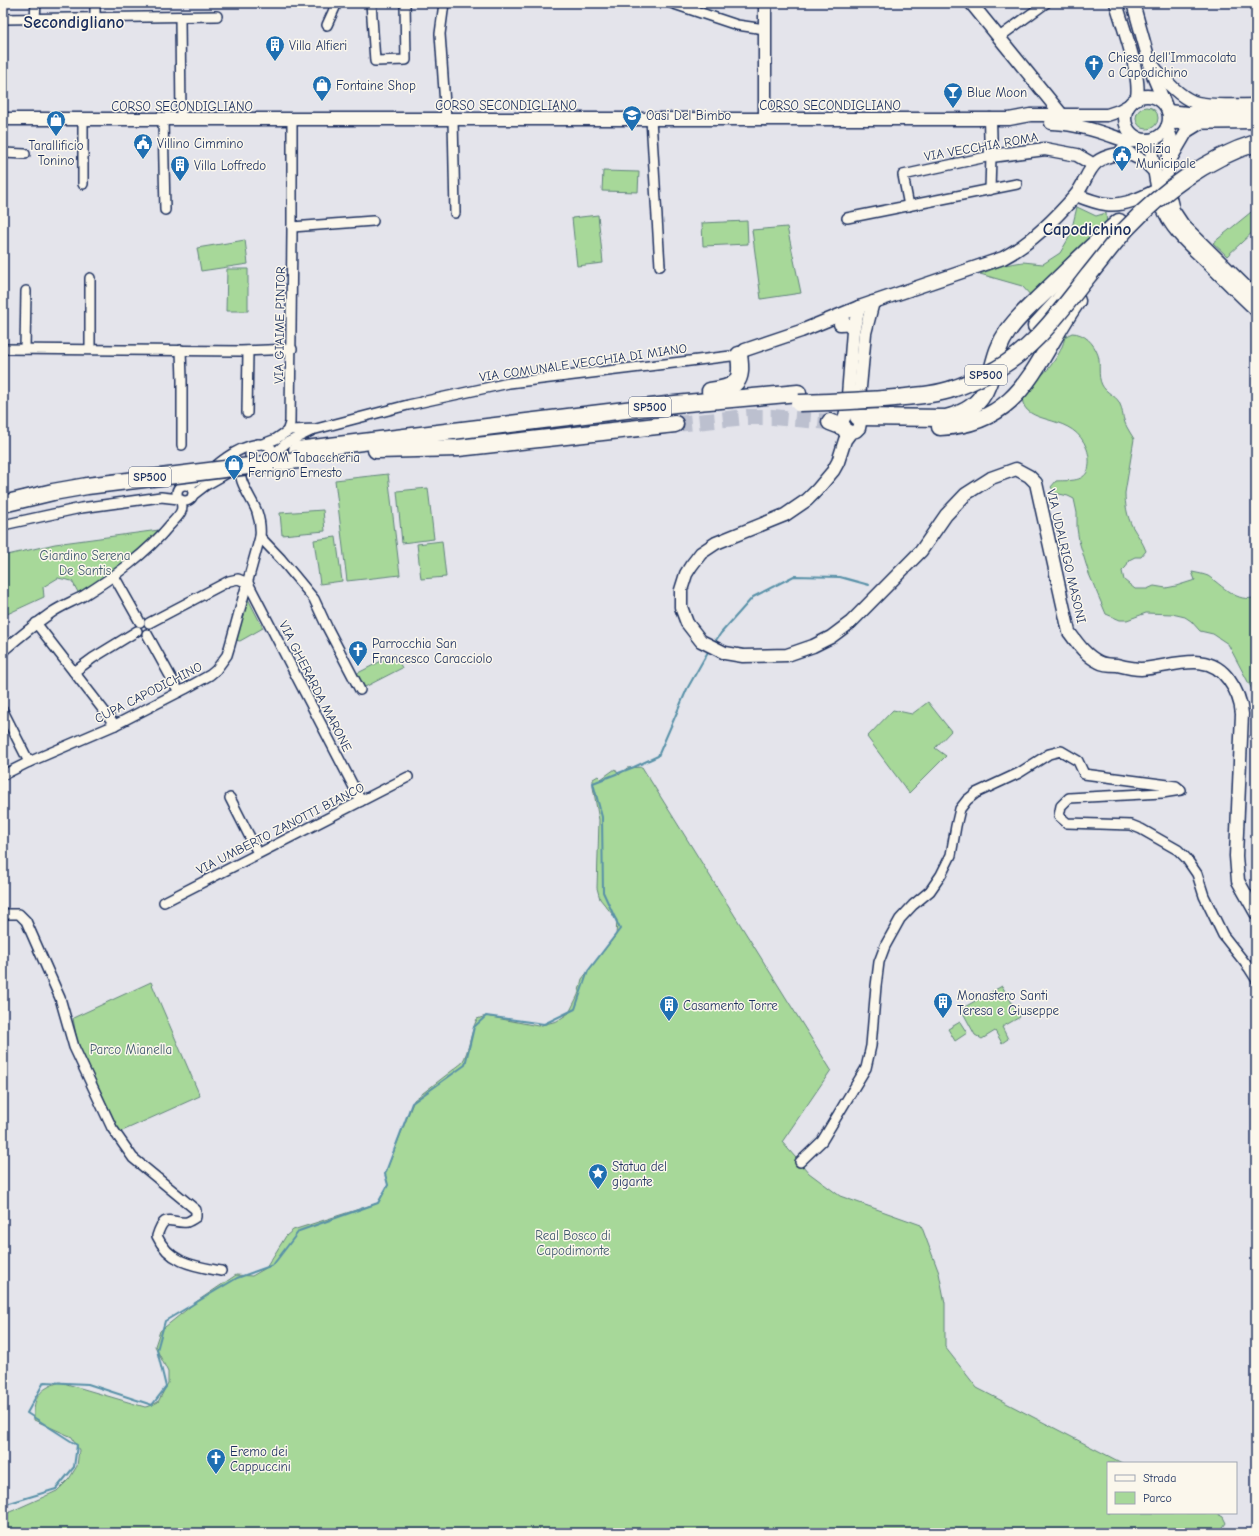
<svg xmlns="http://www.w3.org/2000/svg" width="1259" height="1536" font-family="'Comic Neue',sans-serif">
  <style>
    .green { fill: #a7d899; stroke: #61847c }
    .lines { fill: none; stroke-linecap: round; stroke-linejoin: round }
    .stream { stroke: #5991a8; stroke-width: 2 }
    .highway-tunnel { stroke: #bcc0cf; stroke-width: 16; stroke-dasharray: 16 8; stroke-linecap: butt }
    .street-casing { stroke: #1b2f5e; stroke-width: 12 }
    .secondary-casing { stroke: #1b2f5e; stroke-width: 15 }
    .highway-casing { stroke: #1b2f5e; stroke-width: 19 }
    .street { stroke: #fbf7ec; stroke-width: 9 }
    .secondary { stroke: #fbf7ec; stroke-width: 12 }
    .highway { stroke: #fbf7ec; stroke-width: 16 }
    .highway-bridge-casing { stroke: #1b2f5e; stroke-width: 19; stroke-linecap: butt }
    .highway-bridge { stroke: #fbf7ec; stroke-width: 16 }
    .labels { text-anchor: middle; stroke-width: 3; stroke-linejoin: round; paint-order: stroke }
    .shield { fill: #fbf7ec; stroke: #5e6b89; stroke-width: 1 }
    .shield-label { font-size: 12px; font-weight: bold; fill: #1b2f5e }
    .poi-label { font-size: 13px; fill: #1b2f5e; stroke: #fbf7ec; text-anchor: start }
    .street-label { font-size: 13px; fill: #1b2f5e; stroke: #fbf7ec }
    .park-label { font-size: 13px; fill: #3e596d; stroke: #fbf7ec }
    .district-label { font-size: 17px; font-weight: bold; fill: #1b2f5e; stroke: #fbf7ec }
  </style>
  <rect width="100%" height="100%" fill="#e4e4eb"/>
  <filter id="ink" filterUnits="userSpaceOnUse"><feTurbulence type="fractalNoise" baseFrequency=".025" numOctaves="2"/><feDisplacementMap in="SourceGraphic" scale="8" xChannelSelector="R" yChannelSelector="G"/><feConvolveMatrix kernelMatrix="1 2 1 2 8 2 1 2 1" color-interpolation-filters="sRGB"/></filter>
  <g filter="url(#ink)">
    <g class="green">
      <circle cx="1147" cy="118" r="11"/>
      <path d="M 603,171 L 639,172 L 638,192 L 602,191 Z"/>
      <path d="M 1077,207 L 1096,216 L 1106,213 L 1107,225 L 1033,298 L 1022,286 L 980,274 L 1004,265 L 1023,262 L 1043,264 L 1060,253 L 1070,236 Z"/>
      <path d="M 1256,208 L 1256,229 L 1227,256 L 1213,243 Z"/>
      <path d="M 598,215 L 603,263 L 577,266 L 572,218 Z"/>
      <path d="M 747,221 L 748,244 L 703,246 L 702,223 Z"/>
      <path d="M 787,227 L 801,293 L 761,299 L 752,230 Z"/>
      <path d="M 245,240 L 248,264 L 201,271 L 197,248 Z"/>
      <path d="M 227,269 L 248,269 L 248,311 L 226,311 Z"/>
      <path d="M 1072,333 C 1084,333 1094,343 1098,355 C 1101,365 1097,375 1102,385 C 1106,393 1115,395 1119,402 C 1123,409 1122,416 1125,423 C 1127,428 1131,434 1134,439 L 1125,493 C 1125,504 1127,516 1132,526 C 1137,535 1143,542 1146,551 L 1141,557 L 1135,557 L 1129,560 L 1126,567 L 1122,571 L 1124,580 L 1135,589 L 1147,589 L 1154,586 L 1166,588 L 1176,586 L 1195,580 L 1192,572 C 1197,573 1203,574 1208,576 C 1222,585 1237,604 1256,597 L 1256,697 L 1228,644 L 1213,634 L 1200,631 L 1191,621 L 1185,617 L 1172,614 L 1146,613 L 1127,620 L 1120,620 L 1106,614 L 1089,574 L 1079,541 L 1077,528 L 1077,513 L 1074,499 L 1068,496 L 1055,493 L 1051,487 L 1056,481 C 1067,480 1083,483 1088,470 C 1090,463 1089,455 1087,449 C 1074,413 1030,426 1023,403 C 1020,393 1042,376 1049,368 C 1055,360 1060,353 1063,344 C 1064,342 1064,338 1066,336 C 1068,335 1070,334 1072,333 Z"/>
      <path d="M 388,474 L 400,575 L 347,581 L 335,480 Z"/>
      <path d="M 428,488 L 434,539 L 402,543 L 397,491 Z"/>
      <path d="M 323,510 L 325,531 L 282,535 L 280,513 Z"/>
      <path d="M 159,530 L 140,551 L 112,574 L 79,594 L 72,581 L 58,578 L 43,587 L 44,597 L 3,616 L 3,556 L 55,544 Z"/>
      <path d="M 336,537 L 342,581 L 320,584 L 314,540 Z"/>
      <path d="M 442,541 L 446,577 L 421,579 L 417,544 Z"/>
      <path d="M 247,597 L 263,628 L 240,641 L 235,640 Z"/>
      <path d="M 395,654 L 402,668 L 363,688 L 356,674 Z"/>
      <path d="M 928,702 L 951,731 L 935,748 L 946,756 L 909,793 L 867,737 L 893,710 L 912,714 Z"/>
      <path d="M 642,767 L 831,1070 L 782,1142 L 809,1173 L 840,1196 L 921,1225 L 939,1273 L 945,1303 L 945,1347 L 977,1388 L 1122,1463 L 1108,1463 L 1108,1513 L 1216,1513 L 1223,1517 L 1226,1523 L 1219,1533 L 3,1533 L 3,1515 L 57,1491 L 69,1479 L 77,1466 L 79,1450 L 72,1437 L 34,1420 C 33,1397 39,1389 60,1382 L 145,1407 L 150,1406 L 158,1402 L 168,1383 L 168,1372 L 155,1346 L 160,1331 L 196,1302 L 236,1275 L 252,1276 L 266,1268 L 286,1236 L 293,1230 L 378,1203 L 388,1185 L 385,1174 L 414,1100 L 462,1063 C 470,1049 470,1033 477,1019 L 486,1016 L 538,1026 L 557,1021 L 569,1013 L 578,995 L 582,979 L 616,935 L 617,920 L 600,899 L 597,888 L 599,820 L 593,787 L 593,779 L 598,776 L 601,779 L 615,769 L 619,775 L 627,768 Z"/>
      <path d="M 151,982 L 200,1096 L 120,1132 L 77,1042 L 73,1018 Z"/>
      <path d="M 1002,986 L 1020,1017 L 1002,1027 L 1008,1039 L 1002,1043 L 995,1031 L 982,1039 L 975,1035 L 961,1009 Z"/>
      <path d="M 960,1022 L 967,1033 L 955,1041 L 948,1029 Z"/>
    </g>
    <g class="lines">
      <g class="stream">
        <path d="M 714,643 L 721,633 L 753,597 L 794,576 L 840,577 L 869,585"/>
        <path d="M 3,1505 L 56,1489 L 74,1467 L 77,1445 L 27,1413 L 44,1382 L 88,1384 L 152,1405 L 166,1387 L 157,1350 L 165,1321 L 237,1278 L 273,1265 L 299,1231 L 378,1203 L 388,1185 L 385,1174 L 412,1103 L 465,1065 L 474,1027 L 486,1016 L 544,1024 L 575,1009 L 588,971 L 620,929 L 603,892 L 602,817 L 593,783 L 634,767 L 658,756 L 687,689 L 709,650"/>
      </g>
      <path class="highway-tunnel" d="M 675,424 L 747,417 L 773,417 L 830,422"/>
      <g class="street-casing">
        <g id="street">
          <path d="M 371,3 L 375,61 L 406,60 L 405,3"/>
          <path d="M 444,3 L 440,34 L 446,119"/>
          <path d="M 671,3 L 737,25 L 765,29"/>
          <path d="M 95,17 L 95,3"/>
          <path d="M 35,18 L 36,3"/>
          <path d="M 180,18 L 181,120"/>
          <path d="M 3,19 L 217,16"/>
          <path d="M 327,25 L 337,3"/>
          <path d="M 998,38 L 1046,3"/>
          <path d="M 453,119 L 455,213"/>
          <path d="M 651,119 L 660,266"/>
          <path d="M 163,120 L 165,210"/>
          <path d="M 3,153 L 25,154"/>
          <path d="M 83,184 L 83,120"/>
          <path d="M 909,206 L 903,175 L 991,156 L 990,190"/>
          <path d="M 847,218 L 1017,184"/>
          <path d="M 292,227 L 373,221"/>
          <path d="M 3,349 L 241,351 L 292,349"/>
          <path d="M 25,349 L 26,291"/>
          <path d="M 90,349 L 90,278"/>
          <path d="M 181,350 L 182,380 L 182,445"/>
          <path d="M 247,413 L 248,351"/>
          <path d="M 287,432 L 290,423 L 292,231 L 292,120"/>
          <circle cx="262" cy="456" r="12"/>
          <path d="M 263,444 L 276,439 L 289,430 L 316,429 L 408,405 L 509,383 L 739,355"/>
          <path d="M 274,454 L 286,443 L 311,431"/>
          <path d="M 187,484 C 203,481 212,467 226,458 C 236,451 246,446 258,444"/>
          <circle cx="185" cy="493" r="8"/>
          <path d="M 193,495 L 206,485 L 229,472"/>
          <path d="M 3,525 L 81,508 L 161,497 L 179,499"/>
          <path d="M 260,537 L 281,559 L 314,599 L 327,627 L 360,690"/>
          <path d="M 114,576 L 140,622"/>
          <path d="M 248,583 L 361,801"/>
          <path d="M 36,623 L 115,725"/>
          <path d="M 149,623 L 229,581 L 238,579 L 248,583"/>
          <path d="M 147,634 L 179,692"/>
          <path d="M 3,651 C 18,638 34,625 51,613 C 61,606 72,602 83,596 C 115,576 146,554 170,525 C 177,517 186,511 180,500"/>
          <path d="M 74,672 L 93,658 L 137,631"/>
          <path d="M 3,711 L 29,762"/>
          <path d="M 3,775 L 29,762 L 115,725 L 185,689 L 210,675 L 216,670 L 227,655 L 230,645 L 260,537 C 261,528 260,521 257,512 C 253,500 235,478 242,467"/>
          <path d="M 230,798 L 258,853"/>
          <path d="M 164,902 L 408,777"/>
          <path d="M 3,914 L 19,914 L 26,921 L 60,998 L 74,1047 L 112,1128 L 133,1158 L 196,1210 L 196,1217 C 193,1219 190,1221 187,1222 C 170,1224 165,1211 157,1236 C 169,1263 194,1266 221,1271"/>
          <path d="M 800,1162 L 822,1141 L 866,1068 L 871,1046 L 876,986 L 879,962 L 885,946 L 900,919 L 913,905 L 930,891 L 941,875 L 951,855 L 956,826 L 960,809 L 967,800 L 976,793 L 1019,773 L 1049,754 L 1061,751 L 1078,761 L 1084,774 L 1176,786 L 1181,790 L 1162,793 L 1069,798 L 1061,806 L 1059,816 L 1067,823 L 1131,825 L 1141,829 L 1178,850 L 1186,858 L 1197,874 L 1204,896 L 1223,935 L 1249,968 L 1256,979"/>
        </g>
      </g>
      <g class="secondary-casing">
        <g id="secondary">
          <path d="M 765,3 L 765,119"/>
          <path d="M 971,3 L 1062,115"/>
          <path d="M 1116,3 C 1123,27 1141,75 1137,97"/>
          <path d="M 1133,3 L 1154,78 L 1165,104"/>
          <path d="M 1150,62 C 1160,75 1178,96 1194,102 C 1209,107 1239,105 1256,105"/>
          <circle cx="1147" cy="118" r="22"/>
          <path d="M 1168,111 L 1187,113 L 1247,113"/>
          <path d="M 3,119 L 1009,119 L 1030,115 L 1107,115 L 1119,111 L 1128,106"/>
          <path d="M 990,119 L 991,156 L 1045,149 L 1077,155 L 1089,162 L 1092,166"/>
          <path d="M 1051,123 C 1070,123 1088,128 1106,134 C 1119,138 1128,144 1142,140"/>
          <path d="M 1169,123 L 1256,122"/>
          <path d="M 1167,127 L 1171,138 L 1166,182 L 1173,210 L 1183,225 L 1256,297"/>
          <path d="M 1149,140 C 1154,162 1155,185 1162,206 C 1170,229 1189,245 1206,261 C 1222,277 1239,294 1256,310"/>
          <path d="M 1122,150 L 1144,161 L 1155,172"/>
          <path d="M 1170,160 L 1187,131 L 1200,123"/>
          <path d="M 1076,195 C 1086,199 1096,203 1106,204 C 1123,207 1143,197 1157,190"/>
          <path d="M 873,302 L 865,333 L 858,409 L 858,417 L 860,423 L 859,428 L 856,431 L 851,432 L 845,440 L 838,462 L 833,471 L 817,490 L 807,500 L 785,515 L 716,543 L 701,553 L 691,566 L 686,574 L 681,590 L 681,607 L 687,623 L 701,641 L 725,653 L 743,656 L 787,655 L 813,646 L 831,637 L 851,622 L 921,551 L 946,515 L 966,494 L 991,478 L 1016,469 L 1029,476 L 1036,483 L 1069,632 C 1077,643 1086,656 1099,662 C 1104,665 1111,665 1117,665 C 1125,667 1133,669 1141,669 C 1172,667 1208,649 1229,680 C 1237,691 1241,701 1242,714 L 1236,856 L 1238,881 L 1256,913"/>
          <path d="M 840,324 C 848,323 850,324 853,331"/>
          <path d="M 739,355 L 745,350 L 801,331 L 859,307 L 1003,258 C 1030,244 1055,219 1075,196 C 1084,186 1087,170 1097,162 C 1106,155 1117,154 1129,153"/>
          <path d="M 845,433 L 842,422 L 845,416 L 847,408 L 853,331 L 859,307"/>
        </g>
      </g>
      <g class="highway-casing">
        <g id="highway">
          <path d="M 1036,326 L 1059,301 L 1090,259"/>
          <path d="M 710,391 C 737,387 743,383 739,355"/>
          <path d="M 858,417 L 946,418 C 1002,404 983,366 1008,331 C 1018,316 1033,304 1046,291 C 1070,268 1094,244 1119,222"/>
          <path d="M 830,422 L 843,427"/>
          <path d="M 940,427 C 1024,424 1036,358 1077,301"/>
          <path d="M 297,450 L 675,404 L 798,393"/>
          <path d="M 376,450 L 458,448 L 675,424"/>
        </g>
      </g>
      <use href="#street" class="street"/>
      <use href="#secondary" class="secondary"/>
      <use href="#highway" class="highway"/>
      <g class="highway-bridge-casing">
        <g id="highway-bridge">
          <path d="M 799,403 C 831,402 863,401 895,398 C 915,396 936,395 955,388 C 965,385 975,380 985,375 C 1030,355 1059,313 1088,276 C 1101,260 1113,244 1126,229 C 1161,192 1207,158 1256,143"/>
          <path d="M 3,504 L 53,492 L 87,486 L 298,460"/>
        </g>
      </g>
      <use href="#highway-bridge" class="highway-bridge"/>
    </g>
  </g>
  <defs>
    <g id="building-pin" transform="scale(1)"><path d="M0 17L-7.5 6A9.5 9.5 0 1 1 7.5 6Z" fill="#1f6fb2" stroke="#fbf7ec"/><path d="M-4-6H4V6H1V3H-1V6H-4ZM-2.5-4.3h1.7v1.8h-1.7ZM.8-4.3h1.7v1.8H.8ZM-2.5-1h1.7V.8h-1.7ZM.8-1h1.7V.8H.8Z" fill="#fff"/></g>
    <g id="church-pin" transform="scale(1)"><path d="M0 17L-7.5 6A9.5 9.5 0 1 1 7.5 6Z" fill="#1f6fb2" stroke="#fbf7ec"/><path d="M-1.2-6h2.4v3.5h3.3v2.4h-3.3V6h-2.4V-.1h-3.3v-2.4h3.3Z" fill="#fff"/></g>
    <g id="shop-pin" transform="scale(1)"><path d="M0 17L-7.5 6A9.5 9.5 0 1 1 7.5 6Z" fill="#1f6fb2" stroke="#fbf7ec"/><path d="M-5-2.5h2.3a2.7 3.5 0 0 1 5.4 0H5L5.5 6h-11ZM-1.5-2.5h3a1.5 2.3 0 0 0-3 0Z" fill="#fff"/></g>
    <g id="bar-pin" transform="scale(1)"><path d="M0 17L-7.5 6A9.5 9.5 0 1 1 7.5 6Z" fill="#1f6fb2" stroke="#fbf7ec"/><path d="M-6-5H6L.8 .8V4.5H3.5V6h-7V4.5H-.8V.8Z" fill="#fff"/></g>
    <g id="school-pin" transform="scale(1)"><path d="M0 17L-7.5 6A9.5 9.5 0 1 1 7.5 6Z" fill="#1f6fb2" stroke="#fbf7ec"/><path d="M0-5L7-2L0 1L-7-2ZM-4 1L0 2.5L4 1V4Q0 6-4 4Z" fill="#fff"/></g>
    <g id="civic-pin" transform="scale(1)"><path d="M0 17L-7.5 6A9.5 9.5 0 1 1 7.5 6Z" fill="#1f6fb2" stroke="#fbf7ec"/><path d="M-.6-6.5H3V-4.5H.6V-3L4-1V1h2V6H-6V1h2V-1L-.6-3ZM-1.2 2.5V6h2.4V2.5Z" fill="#fff"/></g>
    <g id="sight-pin" transform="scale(1)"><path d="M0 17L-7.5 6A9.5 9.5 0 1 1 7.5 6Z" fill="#1f6fb2" stroke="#fbf7ec"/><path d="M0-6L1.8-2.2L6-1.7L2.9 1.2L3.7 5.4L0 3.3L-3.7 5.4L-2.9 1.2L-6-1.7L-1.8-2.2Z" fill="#fff"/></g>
  </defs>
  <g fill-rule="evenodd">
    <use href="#building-pin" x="275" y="45"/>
    <use href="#church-pin" x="1094" y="64"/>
    <use href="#shop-pin" x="322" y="85"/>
    <use href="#bar-pin" x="953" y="92"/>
    <use href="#school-pin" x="632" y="115"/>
    <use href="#shop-pin" x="56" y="120"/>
    <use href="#civic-pin" x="143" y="143"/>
    <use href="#civic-pin" x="1122" y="155"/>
    <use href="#building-pin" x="180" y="165"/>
    <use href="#shop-pin" x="234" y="464"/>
    <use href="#church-pin" x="358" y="650"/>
    <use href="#building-pin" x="943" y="1002"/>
    <use href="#building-pin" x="669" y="1005"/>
    <use href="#sight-pin" x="598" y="1173"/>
    <use href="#church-pin" x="216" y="1458"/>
  </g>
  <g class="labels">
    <g class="shield">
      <rect x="965" y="365" width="42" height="20" rx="3"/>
      <rect x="629" y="397" width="42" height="20" rx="3"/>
      <rect x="129" y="467" width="42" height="20" rx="3"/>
    </g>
    <g class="shield-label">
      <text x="986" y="379">SP500</text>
      <text x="650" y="411">SP500</text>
      <text x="150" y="481">SP500</text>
    </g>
    <g class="poi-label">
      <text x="289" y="50">Villa Alfieri</text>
      <text x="1108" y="62">Chiesa dell'Immacolata<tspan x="1108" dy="15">a Capodichino</tspan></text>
      <text x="336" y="90">Fontaine Shop</text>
      <text x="967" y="97">Blue Moon</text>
      <text x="646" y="120">Oasi Del Bimbo</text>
      <text x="157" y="148">Villino Cimmino</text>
      <text x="56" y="150" text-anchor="middle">Tarallificio<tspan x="56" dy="15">Tonino</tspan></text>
      <text x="1136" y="153">Polizia<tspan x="1136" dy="15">Municipale</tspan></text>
      <text x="194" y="170">Villa Loffredo</text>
      <text x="248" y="462">PLOOM Tabaccheria<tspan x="248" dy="15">Ferrigno Ernesto</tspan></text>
      <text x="372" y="648">Parrocchia San<tspan x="372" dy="15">Francesco Caracciolo</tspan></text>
      <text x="957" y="1000">Monastero Santi<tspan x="957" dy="15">Teresa e Giuseppe</tspan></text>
      <text x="683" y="1010">Casamento Torre</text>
      <text x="612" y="1171">Statua del<tspan x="612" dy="15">gigante</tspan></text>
      <text x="230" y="1456">Eremo dei<tspan x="230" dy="15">Cappuccini</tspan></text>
    </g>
    <g class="street-label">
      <text x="506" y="110">CORSO SECONDIGLIANO</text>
      <text x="830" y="110">CORSO SECONDIGLIANO</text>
      <text x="182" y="111">CORSO SECONDIGLIANO</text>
      <text transform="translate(981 146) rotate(-10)" y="5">VIA VECCHIA ROMA</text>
      <text transform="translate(279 325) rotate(-89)" y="5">VIA GIAIME PINTOR</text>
      <text transform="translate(583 362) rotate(-8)" y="5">VIA COMUNALE VECCHIA DI MIANO</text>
      <text transform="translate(1067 556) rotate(77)" y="5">VIA UDALRIGO MASONI</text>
      <text transform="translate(316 686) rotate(63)" y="5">VIA GHERARDA MARONE</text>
      <text transform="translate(148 692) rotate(-27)" y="5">CUPA CAPODICHINO</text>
      <text transform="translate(280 828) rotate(-27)" y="5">VIA UMBERTO ZANOTTI BIANCO</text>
    </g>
    <g class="park-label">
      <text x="85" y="560">Giardino Serena<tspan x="85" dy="15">De Santis</tspan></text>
      <text x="131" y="1054">Parco Mianella</text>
      <text x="573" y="1240">Real Bosco di<tspan x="573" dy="15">Capodimonte</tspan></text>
    </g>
    <g class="district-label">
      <text x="74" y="28">Secondigliano</text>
      <text x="1087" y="235">Capodichino</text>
    </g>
  </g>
  <rect width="1259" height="1536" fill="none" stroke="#fbf7ec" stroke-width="16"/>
  <rect x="8" y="8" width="1243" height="1520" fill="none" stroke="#1b2f5e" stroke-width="1.5" filter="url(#ink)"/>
  <rect x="1107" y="1462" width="130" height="52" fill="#fbf7ec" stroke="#a1a7b3"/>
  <rect x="1115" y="1475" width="20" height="6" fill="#fbf7ec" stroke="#a1a7b3"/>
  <text x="1143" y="1482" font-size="12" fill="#1b2f5e">Strada</text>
  <rect x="1115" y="1492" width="20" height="12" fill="#a7d899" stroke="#a1a7b3"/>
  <text x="1143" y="1502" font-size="12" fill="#1b2f5e">Parco</text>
</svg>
